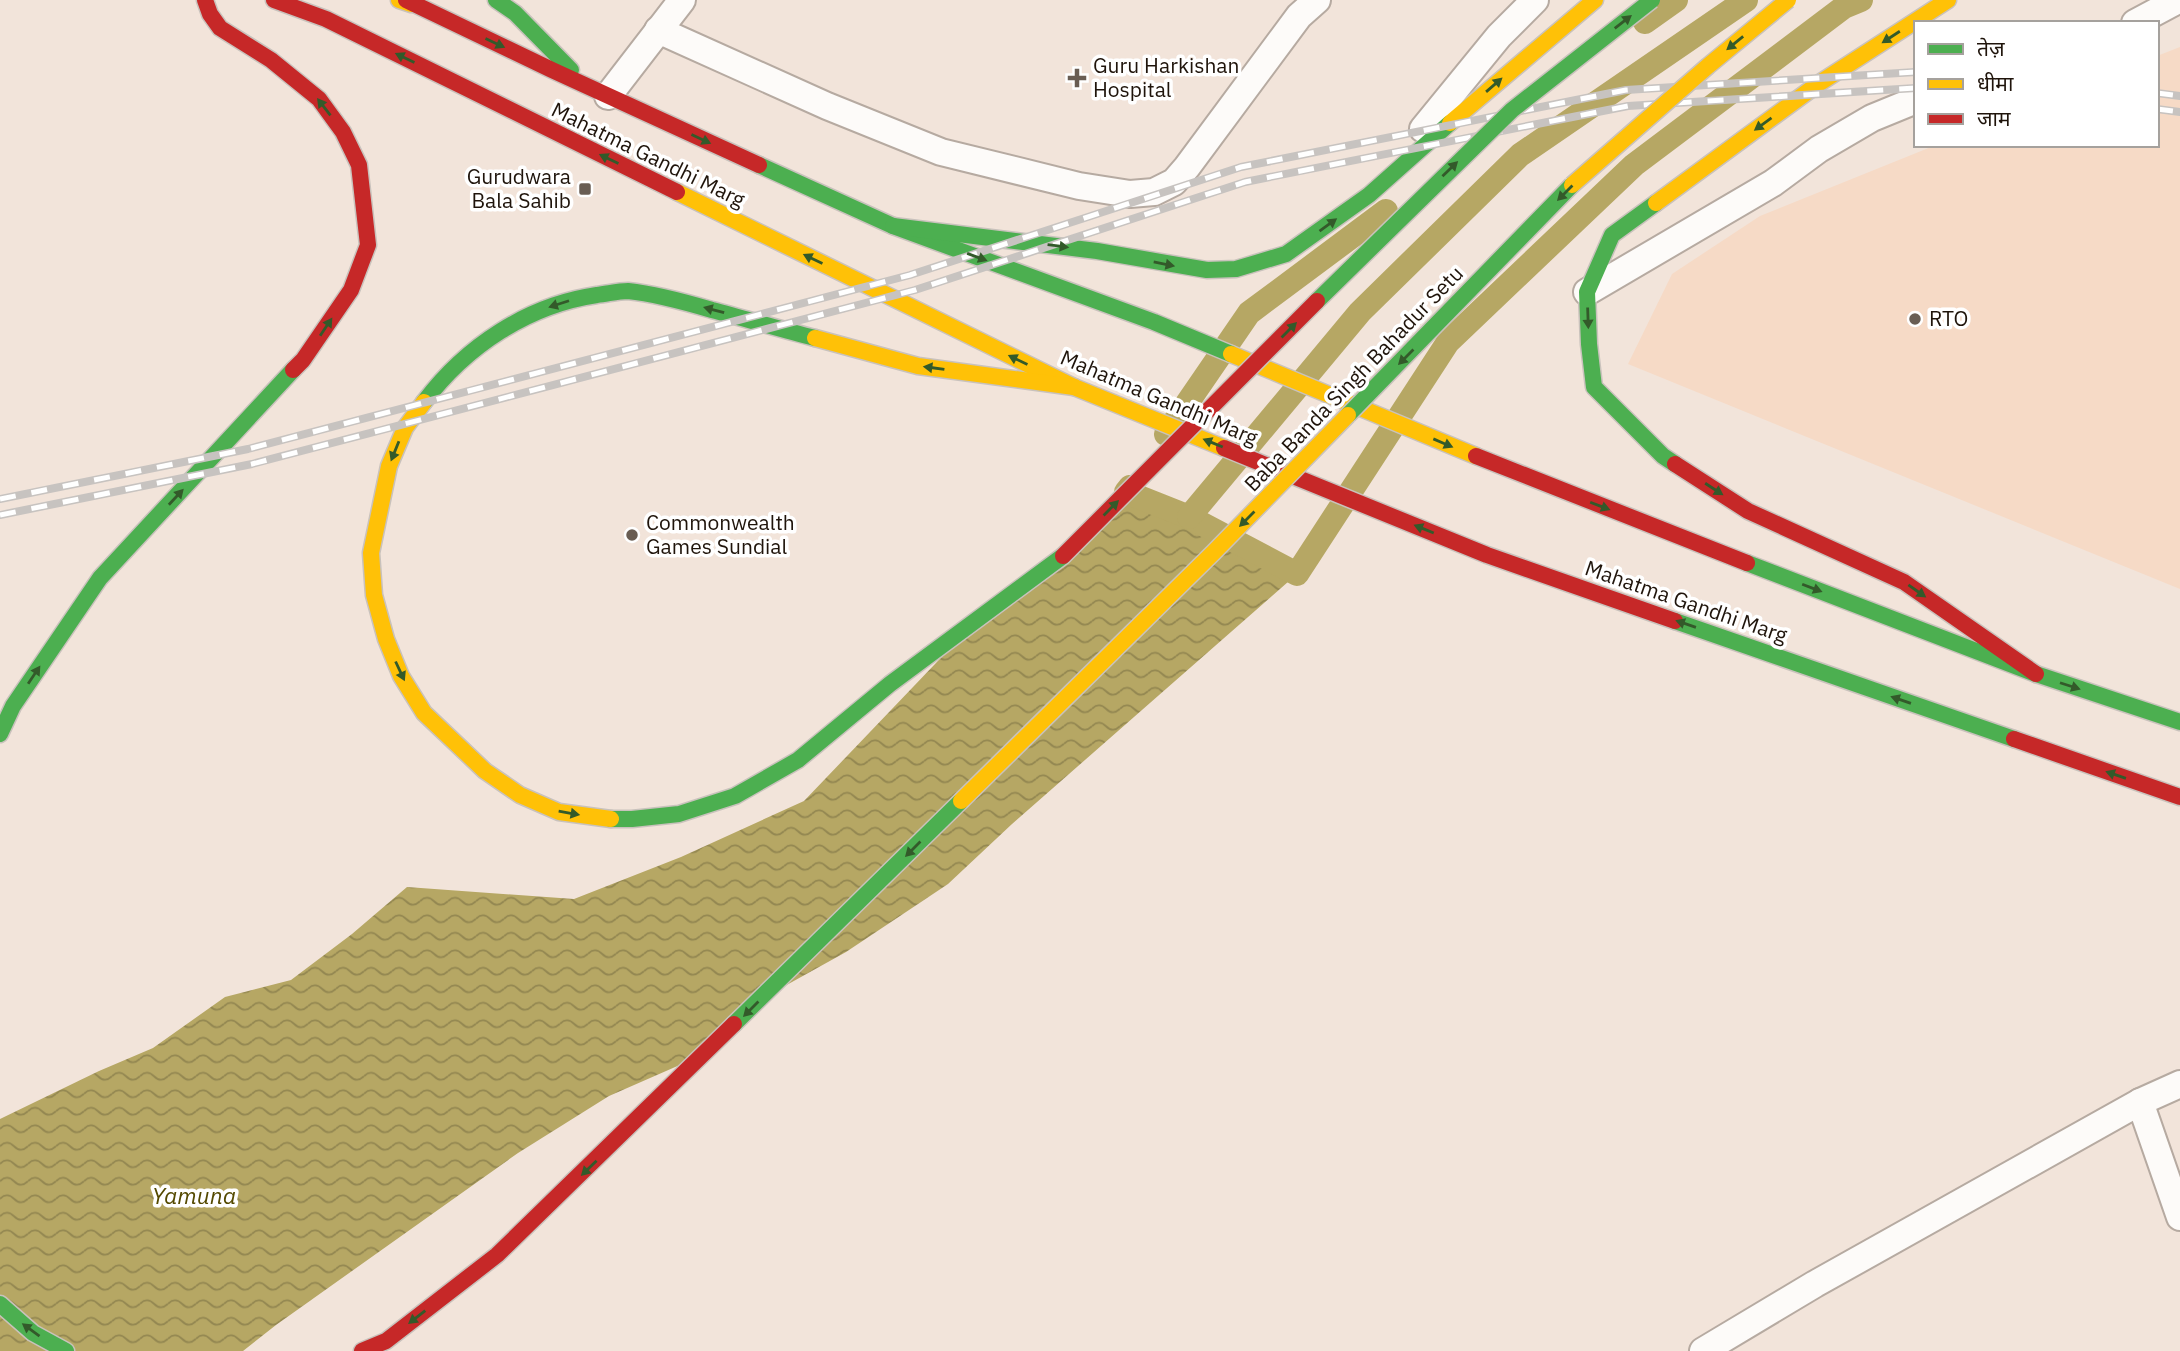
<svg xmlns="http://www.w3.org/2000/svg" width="2180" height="1351" font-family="'IBM Plex Sans','Noto Sans Devanagari',sans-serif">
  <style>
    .built { fill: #f6dac6 }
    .water { fill: url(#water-waves) }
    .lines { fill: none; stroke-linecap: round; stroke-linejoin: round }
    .canal { stroke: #b6a764; stroke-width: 24 }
    .street-casing { stroke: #b6aaa1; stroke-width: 30 }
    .fast-casing { stroke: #c9c2bc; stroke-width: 19 }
    .slow-casing { stroke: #c9c2bc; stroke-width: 19 }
    .jam-casing { stroke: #c9c2bc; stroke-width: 19 }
    .street { stroke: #fdfbf9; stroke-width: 26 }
    .fast { stroke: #4caf50; stroke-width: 16 }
    .slow { stroke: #ffc107; stroke-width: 16 }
    .jam { stroke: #c62828; stroke-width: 16 }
    .rail-casing { stroke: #c7c3c0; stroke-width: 8 }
    .rail { stroke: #fff; stroke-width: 5; stroke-dasharray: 16; stroke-linecap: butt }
    .fast-bridge-casing { stroke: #c9c2bc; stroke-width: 19; stroke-linecap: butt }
    .slow-bridge-casing { stroke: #c9c2bc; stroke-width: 19; stroke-linecap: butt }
    .jam-bridge-casing { stroke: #c9c2bc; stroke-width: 19; stroke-linecap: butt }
    .fast-bridge { stroke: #4caf50; stroke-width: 16 }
    .slow-bridge { stroke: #ffc107; stroke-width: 16 }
    .jam-bridge { stroke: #c62828; stroke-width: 16 }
    .oneway { fill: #335a2a }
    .poi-dot { fill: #695d53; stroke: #fff; stroke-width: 2.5 }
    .labels { text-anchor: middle; stroke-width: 7; stroke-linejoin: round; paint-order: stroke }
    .poi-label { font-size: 21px; fill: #1f140b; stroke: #fff; text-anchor: start }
    .street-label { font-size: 21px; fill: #1f140b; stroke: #fff }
    .water-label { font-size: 23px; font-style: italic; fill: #544900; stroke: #fff }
  </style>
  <defs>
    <pattern id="water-waves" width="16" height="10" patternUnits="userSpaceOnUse" patternTransform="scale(1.75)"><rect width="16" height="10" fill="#b6a764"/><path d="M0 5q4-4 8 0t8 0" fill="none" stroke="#938751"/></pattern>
  </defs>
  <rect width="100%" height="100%" fill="#f2e4da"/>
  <path class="built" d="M 2180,47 L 2180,589 L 1628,364 L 1672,274 L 1760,216 L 1936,145 L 2157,145 L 2157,56 Z"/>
  <path class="water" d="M 1126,492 L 1189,517 L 1228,546 L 1297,574 L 1012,824 L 948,884 L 846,952 L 765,997 L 714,1050 L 609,1096 L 518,1153 L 276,1325 L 243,1351 L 0,1351 L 0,1119 L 99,1071 L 153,1048 L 225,997 L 291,980 L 352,934 L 407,887 L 574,899 L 681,857 L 804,801 L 957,641 Z"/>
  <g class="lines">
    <g class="canal">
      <path d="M 1645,22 L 1676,0"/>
      <path d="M 1166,434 L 1249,313 L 1386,211"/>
      <path d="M 1130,487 L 1126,492 L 1189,517 L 1297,574 L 1448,342 L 1634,165 L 1844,7 L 1861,0"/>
      <path d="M 1189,517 L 1360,312 L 1520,155 L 1746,0"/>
    </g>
    <g class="street-casing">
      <g id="street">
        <path d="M 2135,23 L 2178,0"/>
        <path d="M 658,30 L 827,106 L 941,152 L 1079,186 L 1130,194 L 1154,192 L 1174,182 L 1187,167 L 1299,16 L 1317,0"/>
        <path d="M 608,96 L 682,0"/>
        <path d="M 1423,129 L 1499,36 L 1535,0"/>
        <path d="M 1587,292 L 1773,183 L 1819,149 L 1872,118 L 1916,100"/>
        <path d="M 2140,1102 L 2180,1217"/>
        <path d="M 1703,1351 L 1815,1284 L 2140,1102 L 2180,1084"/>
      </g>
    </g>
    <g class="fast-casing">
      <g id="fast">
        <path d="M 496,0 L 515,13 L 571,70"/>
        <path d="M 759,165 L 893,226 L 1154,322 L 1231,354"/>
        <path d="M 1656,203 L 1612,235 L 1587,292 L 1589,344 L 1594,387 L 1663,456 L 1675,464"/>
        <path d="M 893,226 L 1097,251 L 1207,270 L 1236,269 L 1286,254 L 1369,195 L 1450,123"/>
        <path d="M 424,402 C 466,346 528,305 597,295 C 607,294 618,291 628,291 C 657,294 685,302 712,310 C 746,319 780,329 815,338"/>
        <path d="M 1747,563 L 2036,674 L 2180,722"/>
        <path d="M 1675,621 L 2014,739"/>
        <path d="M 0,734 L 13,706 L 100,578 L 293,370"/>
        <path d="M 611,819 L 632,819 L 679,814 L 735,796 L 798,760 L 890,684 L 1063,556"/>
        <path d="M 734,1024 L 961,801"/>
        <path d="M 0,1304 L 33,1333 L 66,1351"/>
      </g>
    </g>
    <g class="slow-casing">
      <g id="slow">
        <path d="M 399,0 L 411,4"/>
        <path d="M 1450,123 L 1595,0"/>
        <path d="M 677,192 L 1074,387 L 1224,448"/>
        <path d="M 1656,203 L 1818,84 L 1948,0"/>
        <path d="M 815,338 L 918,366 L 1074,387"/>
        <path d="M 1231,354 L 1476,456"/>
        <path d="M 424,402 L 405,428 L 389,466 L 371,553 L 374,595 L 386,639 L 401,676 L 424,713 L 485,771 L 520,795 L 559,812 L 611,819"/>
      </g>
    </g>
    <g class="jam-casing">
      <g id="jam">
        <path d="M 205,0 L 210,14 L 220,28 L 271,60 L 319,99 L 343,132 L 359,165 L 368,245 L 351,290 L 303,360 L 293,370"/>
        <path d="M 274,0 L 326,19 L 677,192"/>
        <path d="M 406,0 L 552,70 L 759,165"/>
        <path d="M 1224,448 L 1487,555 L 1675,621"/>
        <path d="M 1476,456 L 1747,563"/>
        <path d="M 1675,464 L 1748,511 L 1904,582 L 2036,674"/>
        <path d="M 2014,739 L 2180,797"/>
        <path d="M 362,1351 L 386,1341 L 497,1255 L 734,1024"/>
      </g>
    </g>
    <use href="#street" class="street"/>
    <use href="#fast" class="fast"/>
    <use href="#slow" class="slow"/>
    <use href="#jam" class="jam"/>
    <g class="rail-casing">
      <g id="rail">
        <path d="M 2157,93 L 2180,96"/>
        <path d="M 2157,109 L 2180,112"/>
        <path d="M 0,499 L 248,449 L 910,275 L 1241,167 L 1626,90 L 1916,72"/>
        <path d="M 0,515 L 252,464 L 915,290 L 1245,182 L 1628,106 L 1916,88"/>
      </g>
    </g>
    <use href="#rail" class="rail"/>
    <g class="fast-bridge-casing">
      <g id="fast-bridge">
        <path d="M 1317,301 L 1512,110 L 1652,0"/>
        <path d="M 1348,415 L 1572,185"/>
      </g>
    </g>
    <g class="slow-bridge-casing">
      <g id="slow-bridge">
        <path d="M 1572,185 L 1708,66 L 1788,0"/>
        <path d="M 961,801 L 1214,552 L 1348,415"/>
      </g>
    </g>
    <g class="jam-bridge-casing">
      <path id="jam-bridge" d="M 1063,556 L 1317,301"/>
    </g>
    <use href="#fast-bridge" class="fast-bridge"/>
    <use href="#slow-bridge" class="slow-bridge"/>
    <use href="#jam-bridge" class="jam-bridge"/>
  </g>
  <defs><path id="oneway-solid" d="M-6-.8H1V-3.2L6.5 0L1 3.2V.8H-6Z" transform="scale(1.75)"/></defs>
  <g class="oneway">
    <use href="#oneway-solid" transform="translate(1623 22) rotate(-38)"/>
    <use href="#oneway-solid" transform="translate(1891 37) rotate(147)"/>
    <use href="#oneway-solid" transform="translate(495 43) rotate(25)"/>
    <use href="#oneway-solid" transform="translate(1735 43) rotate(141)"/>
    <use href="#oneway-solid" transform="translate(405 58) rotate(-154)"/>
    <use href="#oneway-solid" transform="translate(1494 85) rotate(-41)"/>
    <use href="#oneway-solid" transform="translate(324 107) rotate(-128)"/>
    <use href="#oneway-solid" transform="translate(1763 124) rotate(144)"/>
    <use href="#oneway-solid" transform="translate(701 139) rotate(25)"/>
    <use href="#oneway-solid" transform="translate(609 159) rotate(-154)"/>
    <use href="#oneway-solid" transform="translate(1450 169) rotate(-44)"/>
    <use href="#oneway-solid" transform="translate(1565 193) rotate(135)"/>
    <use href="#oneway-solid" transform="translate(1328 225) rotate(-36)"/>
    <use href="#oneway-solid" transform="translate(1058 246) rotate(7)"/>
    <use href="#oneway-solid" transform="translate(977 257) rotate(20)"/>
    <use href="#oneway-solid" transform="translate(813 259) rotate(-154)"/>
    <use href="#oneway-solid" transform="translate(1164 264) rotate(11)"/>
    <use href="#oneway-solid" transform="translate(559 304) rotate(162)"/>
    <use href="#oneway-solid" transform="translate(714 310) rotate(-165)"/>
    <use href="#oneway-solid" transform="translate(1588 318) rotate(88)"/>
    <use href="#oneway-solid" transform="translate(326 327) rotate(-56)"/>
    <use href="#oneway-solid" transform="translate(1289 330) rotate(-45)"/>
    <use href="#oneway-solid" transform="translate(1406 357) rotate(135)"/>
    <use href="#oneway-solid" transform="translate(1018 360) rotate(-154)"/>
    <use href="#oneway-solid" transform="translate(934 368) rotate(-172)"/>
    <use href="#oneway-solid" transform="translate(1213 443) rotate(-158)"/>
    <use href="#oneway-solid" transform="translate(1443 443) rotate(23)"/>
    <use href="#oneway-solid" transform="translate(395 451) rotate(112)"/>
    <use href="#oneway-solid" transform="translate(1714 489) rotate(33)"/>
    <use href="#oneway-solid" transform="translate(176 497) rotate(-47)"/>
    <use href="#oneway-solid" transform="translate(1600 506) rotate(21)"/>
    <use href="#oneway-solid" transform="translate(1111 508) rotate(-45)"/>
    <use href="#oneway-solid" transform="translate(1247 519) rotate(135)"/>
    <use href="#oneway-solid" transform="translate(1424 529) rotate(-158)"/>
    <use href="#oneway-solid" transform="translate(1812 588) rotate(21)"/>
    <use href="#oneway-solid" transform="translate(1917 591) rotate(35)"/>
    <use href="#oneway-solid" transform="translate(1686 624) rotate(-161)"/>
    <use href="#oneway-solid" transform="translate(400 671) rotate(65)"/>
    <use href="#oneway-solid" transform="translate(34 675) rotate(-56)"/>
    <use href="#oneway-solid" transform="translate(2070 686) rotate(18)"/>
    <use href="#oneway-solid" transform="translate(1901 700) rotate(-161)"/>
    <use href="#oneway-solid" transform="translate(2116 775) rotate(-161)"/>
    <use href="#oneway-solid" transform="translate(569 813) rotate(10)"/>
    <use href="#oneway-solid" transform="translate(913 849) rotate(135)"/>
    <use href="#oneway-solid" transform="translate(751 1009) rotate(135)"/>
    <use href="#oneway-solid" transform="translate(589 1168) rotate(136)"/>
    <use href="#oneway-solid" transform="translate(417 1317) rotate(142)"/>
    <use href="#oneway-solid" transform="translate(31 1330) rotate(-144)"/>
  </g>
  <g class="poi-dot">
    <path d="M1073.5 67.5h7v7h7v7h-7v7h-7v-7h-7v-7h7z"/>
    <rect x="578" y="182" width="14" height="14" rx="3.5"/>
    <circle cx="1915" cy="319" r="7"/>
    <circle cx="632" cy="535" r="7"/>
  </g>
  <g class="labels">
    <g class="poi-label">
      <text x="1093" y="73">Guru Harkishan<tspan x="1093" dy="24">Hospital</tspan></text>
      <text x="571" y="184" text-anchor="end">Gurudwara<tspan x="571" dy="24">Bala Sahib</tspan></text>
      <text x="1929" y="326">RTO</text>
      <text x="646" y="530">Commonwealth<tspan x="646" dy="24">Games Sundial</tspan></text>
    </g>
    <g class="street-label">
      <text transform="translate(648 155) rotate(26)" y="7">Mahatma Gandhi Marg</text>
      <text transform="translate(1354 379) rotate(-46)" y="7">Baba Banda Singh Bahadur Setu</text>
      <text transform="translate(1159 398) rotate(23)" y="7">Mahatma Gandhi Marg</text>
      <text transform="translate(1686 602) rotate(19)" y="7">Mahatma Gandhi Marg</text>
    </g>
    <g class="water-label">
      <text x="194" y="1204">Yamuna</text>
    </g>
  </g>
  <rect x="1914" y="21" width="245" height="126" fill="#ffffff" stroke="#a5a19d" stroke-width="2"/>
  <rect x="1928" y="44" width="35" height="10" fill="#4caf50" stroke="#a5a19d" stroke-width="2"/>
  <text x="1977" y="56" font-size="21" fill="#1f140b">तेज़</text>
  <rect x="1928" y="79" width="35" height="10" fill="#ffc107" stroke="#a5a19d" stroke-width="2"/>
  <text x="1977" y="91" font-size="21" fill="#1f140b">धीमा</text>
  <rect x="1928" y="114" width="35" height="10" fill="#c62828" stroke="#a5a19d" stroke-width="2"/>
  <text x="1977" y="126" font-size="21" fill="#1f140b">जाम</text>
</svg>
